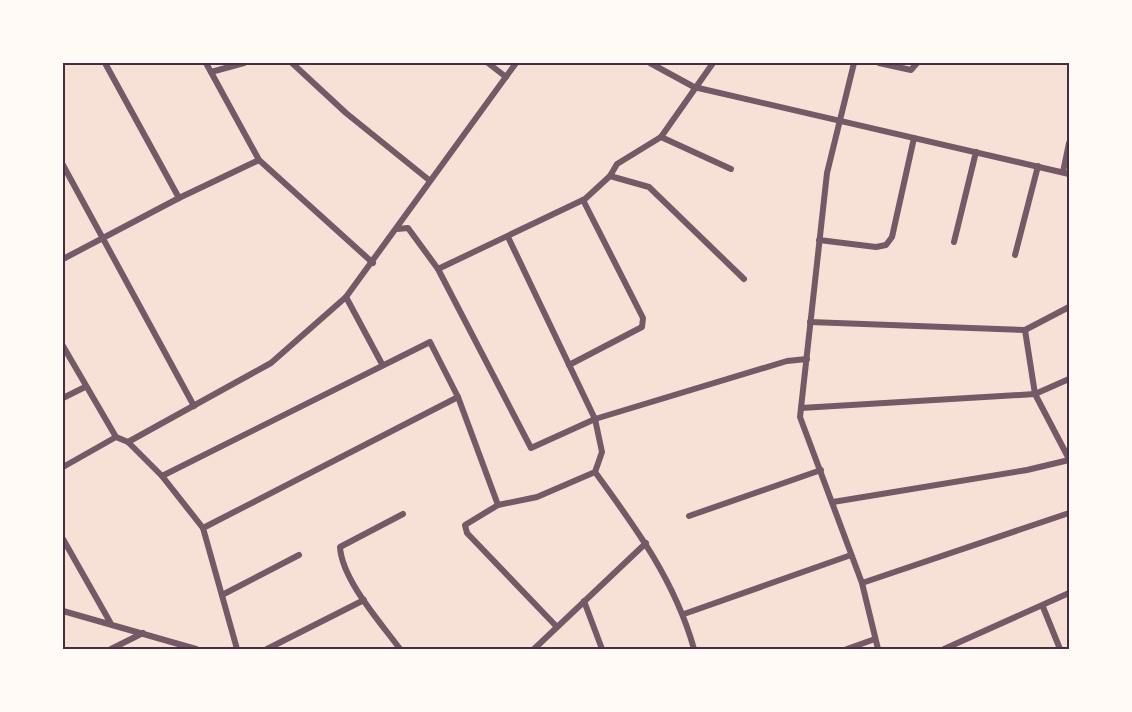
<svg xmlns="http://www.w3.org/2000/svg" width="1132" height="712" font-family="'Noto Serif',serif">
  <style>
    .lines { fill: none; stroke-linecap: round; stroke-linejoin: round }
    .minor { stroke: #755966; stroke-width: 6 }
    .neatline { fill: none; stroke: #4a2c40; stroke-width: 2 }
  </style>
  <rect width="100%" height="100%" fill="#f7e1d7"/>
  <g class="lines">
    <g class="minor">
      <path d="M 105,63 L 179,198"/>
      <path d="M 206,63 L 259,160 L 373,263"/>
      <path d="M 292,63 L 346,113 L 429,180"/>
      <path d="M 488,63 L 506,77"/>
      <path d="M 650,63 L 694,87 L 1069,174"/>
      <path d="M 854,63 L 827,173 L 800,417 L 862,583 L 878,649"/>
      <path d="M 879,63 L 911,70 L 917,63"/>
      <path d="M 211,72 L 244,63"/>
      <path d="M 661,137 L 731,169"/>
      <path d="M 63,165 L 194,406"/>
      <path d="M 1063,172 L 1069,143"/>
      <path d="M 610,176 L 649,187 L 744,279"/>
      <path d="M 397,229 L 408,228 L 438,269 L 531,448 L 595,419 L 787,361 L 807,359"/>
      <path d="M 508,237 L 595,419 L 602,452 L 595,472 L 537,497 L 498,505 L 465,525 L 467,533 L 557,627"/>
      <path d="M 819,240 L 876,247 L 886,245 L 892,237 L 914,138"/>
      <path d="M 954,242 L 976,152"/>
      <path d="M 1015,255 L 1038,166"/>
      <path d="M 63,259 L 179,198 L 259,160"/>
      <path d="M 438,269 L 585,199 L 610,176 L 617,164 L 661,137 L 713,63"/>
      <path d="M 346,297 L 382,364"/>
      <path d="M 810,322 L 1025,330 L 1069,307"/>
      <path d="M 1025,330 L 1035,394 L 1069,459"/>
      <path d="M 63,346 L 116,437 L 128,442 L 162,476 L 203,528 L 237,649"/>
      <path d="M 569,365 L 642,327 L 643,318 L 583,200"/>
      <path d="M 63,398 L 85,387"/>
      <path d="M 801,408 L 1035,394 L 1069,379"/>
      <path d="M 128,442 L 271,363 L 346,297 L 516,63"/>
      <path d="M 63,467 L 116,437"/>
      <path d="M 595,472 C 636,528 675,581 694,649"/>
      <path d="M 162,476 L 430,342 L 458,397 L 498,505"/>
      <path d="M 833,502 L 1027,470 L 1069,460"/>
      <path d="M 689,516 L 821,470"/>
      <path d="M 203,528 L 458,397"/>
      <path d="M 63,539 L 110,622"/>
      <path d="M 862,583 L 1069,513"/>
      <path d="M 222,595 L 299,555"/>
      <path d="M 584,601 L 602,649"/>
      <path d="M 1043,607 L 1060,649"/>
      <path d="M 63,611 L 196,649"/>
      <path d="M 684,614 L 851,555"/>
      <path d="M 111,649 L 143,633"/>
      <path d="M 267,649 L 364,600"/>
      <path d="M 400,649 C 381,623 342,580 340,547 L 403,514"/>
      <path d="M 534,649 L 646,543"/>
      <path d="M 847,649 L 875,639"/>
      <path d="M 944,649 L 1069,593"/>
    </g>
  </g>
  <rect width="1132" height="712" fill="none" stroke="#fffaf5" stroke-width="129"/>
  <rect x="64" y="64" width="1004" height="584" class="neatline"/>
</svg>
